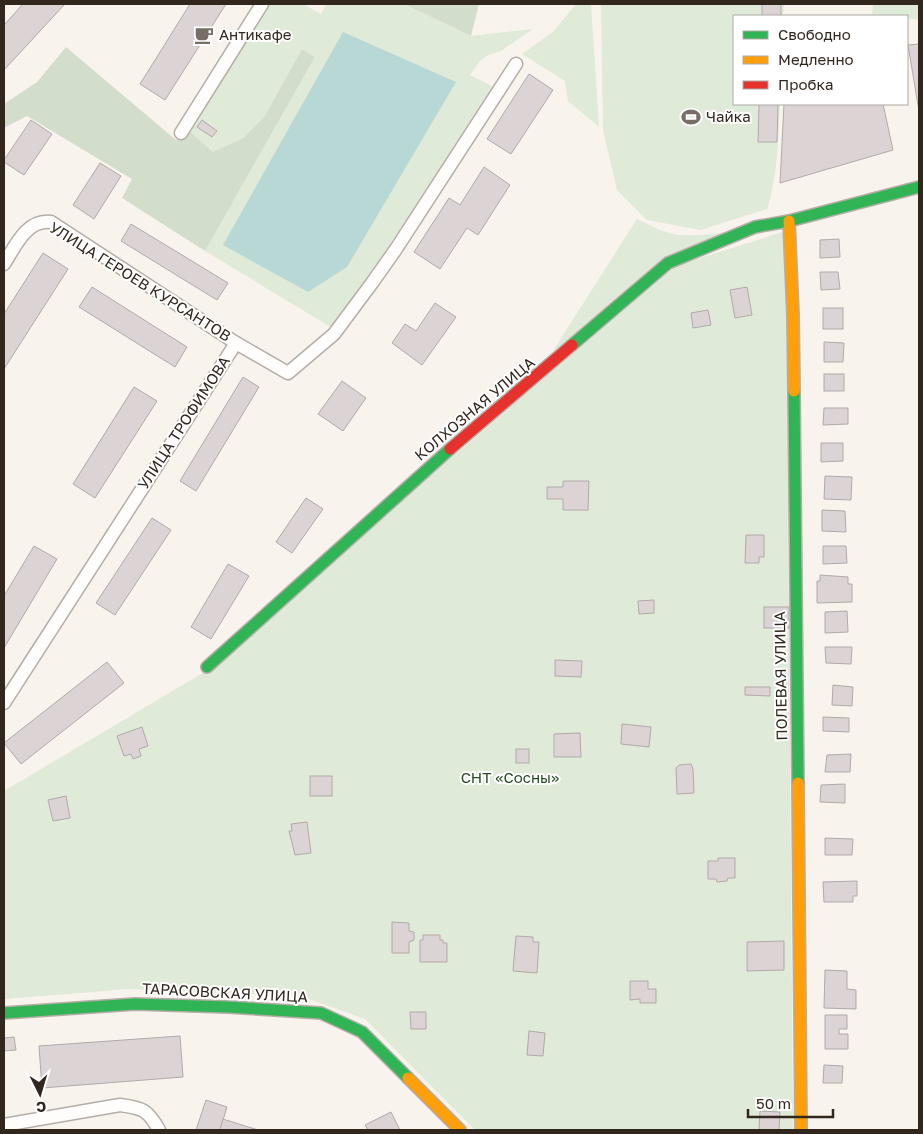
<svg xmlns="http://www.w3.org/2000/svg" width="923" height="1134" font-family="'Golos Text',sans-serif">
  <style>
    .green { fill: #dfead8 }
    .forest { fill: #d2decb }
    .water { fill: #b8d8d6 }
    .building { fill: #dbd3d4; stroke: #b1a9aa }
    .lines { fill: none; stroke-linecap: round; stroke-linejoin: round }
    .street-casing { stroke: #b5ada7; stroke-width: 15 }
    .fast-casing { stroke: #b5ada7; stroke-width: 14 }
    .slow-casing { stroke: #b5ada7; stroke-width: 14 }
    .jam-casing { stroke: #b5ada7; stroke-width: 14 }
    .street { stroke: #fefdfc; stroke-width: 12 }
    .fast { stroke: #30b455; stroke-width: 11 }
    .slow { stroke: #ff9f0a; stroke-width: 11 }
    .jam { stroke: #e5322d; stroke-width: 11 }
    .labels { text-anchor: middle; stroke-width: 4; stroke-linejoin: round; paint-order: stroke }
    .poi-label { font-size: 15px; fill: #31271d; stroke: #fff; text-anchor: start }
    .street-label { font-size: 15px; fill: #31271d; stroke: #fff }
    .park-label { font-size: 15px; fill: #264c23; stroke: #fff }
  </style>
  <rect width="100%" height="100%" fill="#f9f3ed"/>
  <g class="green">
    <path d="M 266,4 L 303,4 L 321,14 L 326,4 L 404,4 L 471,36 L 533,29 L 501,51 L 488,55 L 480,61 L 470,75 L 494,87 L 334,329 L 205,251 L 315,57 L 302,49 L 264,117 L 243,138 L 213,152 L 186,128 Z"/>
    <path d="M 576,4 L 591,4 L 599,127 L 568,101 L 565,81 L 522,54 L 554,31 Z"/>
    <path d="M 601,4 L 784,4 L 783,16 L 734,16 L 734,104 L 780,104 C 778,138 778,176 767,209 L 700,230 L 647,220 L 617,190 L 603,130 Z"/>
    <path d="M 873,4 L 919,4 L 919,20 L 907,18 L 907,16 L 872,15 Z"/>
    <path d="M 637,219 C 648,224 658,230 669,233 C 687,238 707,234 724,233 L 553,351 Z"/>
    <path d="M 786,231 L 793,1130 L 475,1130 L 365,1019 L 300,996 L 129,989 L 4,999 L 4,791 L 218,664 L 294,593 L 675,266 Z"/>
  </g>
  <g class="forest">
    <path d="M 404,4 L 479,4 L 471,36 Z"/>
    <path d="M 66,47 L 176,140 L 183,135 L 186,128 L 213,152 L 243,138 L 264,117 L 302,49 L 315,57 L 205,251 L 122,198 L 132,179 L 27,116 L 4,128 L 4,104 L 37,82 Z"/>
  </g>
  <path class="water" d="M 343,32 L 456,82 L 347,267 L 308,292 L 223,245 Z"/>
  <g class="building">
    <path d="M 23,4 L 65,4 L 4,70 L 4,25 Z"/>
    <path d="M 190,4 L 226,4 L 165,100 L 140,84 Z"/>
    <rect x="762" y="4" width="19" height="12"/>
    <path d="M 919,44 L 919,111 L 908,45 Z"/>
    <path d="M 529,74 L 553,90 L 511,154 L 487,139 Z"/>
    <path d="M 759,104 L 778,104 L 777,142 L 758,142 Z"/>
    <path d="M 784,104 L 883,104 L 893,150 L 780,183 Z"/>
    <path d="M 31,120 L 52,134 L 24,175 L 4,162 L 4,160 Z"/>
    <path d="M 202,120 L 217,131 L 212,137 L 197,127 Z"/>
    <path d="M 100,163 L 121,176 L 94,219 L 73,205 Z"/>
    <path d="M 484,167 L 510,185 L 478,235 L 467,228 L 440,269 L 414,252 L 449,198 L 460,205 Z"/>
    <path d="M 131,224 L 228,283 L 217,300 L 121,241 Z"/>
    <path d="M 839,239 L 840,257 L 820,258 L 820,240 Z"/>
    <path d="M 43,253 L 68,269 L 4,369 L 4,314 Z"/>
    <path d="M 820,272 L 838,272 L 840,289 L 821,290 Z"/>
    <path d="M 92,287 L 187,347 L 175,367 L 79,307 Z"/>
    <path d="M 747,287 L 752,315 L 735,318 L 730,290 Z"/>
    <path d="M 435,303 L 456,317 L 422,365 L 392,343 L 405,324 L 416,331 Z"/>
    <rect x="823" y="308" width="20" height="21"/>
    <path d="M 708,310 L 711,325 L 693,328 L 691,313 Z"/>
    <path d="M 824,342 L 844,343 L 843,362 L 824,362 Z"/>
    <rect x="824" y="374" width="20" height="17"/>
    <path d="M 243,377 L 259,387 L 196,491 L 180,481 Z"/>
    <path d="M 342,381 L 366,398 L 343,431 L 318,414 Z"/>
    <path d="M 134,387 L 157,401 L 95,498 L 73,484 Z"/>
    <path d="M 824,408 L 848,408 L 848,424 L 823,425 Z"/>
    <path d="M 821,443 L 843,443 L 843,461 L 821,462 Z"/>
    <path d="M 825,476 L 852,477 L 851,500 L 824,499 Z"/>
    <path d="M 563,481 L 589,481 L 588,510 L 563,510 L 563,499 L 547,499 L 547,487 L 563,487 Z"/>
    <path d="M 306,498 L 323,509 L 292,553 L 276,542 Z"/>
    <path d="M 822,510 L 845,511 L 846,532 L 822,531 Z"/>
    <path d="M 152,518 L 171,530 L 115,615 L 96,603 Z"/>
    <path d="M 746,535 L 764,535 L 764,557 L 759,557 L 759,563 L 745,563 Z"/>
    <path d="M 34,546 L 57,559 L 4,648 L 4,596 Z"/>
    <path d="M 823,546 L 846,546 L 847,563 L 823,564 Z"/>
    <path d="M 228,564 L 249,576 L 211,639 L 191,627 Z"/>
    <path d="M 820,575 L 848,577 L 848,584 L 852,584 L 852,602 L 817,603 L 817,581 L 820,581 Z"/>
    <path d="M 654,600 L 654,613 L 639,614 L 638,601 Z"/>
    <rect x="764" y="607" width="25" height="21"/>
    <path d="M 847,611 L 848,632 L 825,633 L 825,612 Z"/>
    <path d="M 825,647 L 852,647 L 851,664 L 826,663 Z"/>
    <path d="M 555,660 L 582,661 L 581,677 L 555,676 Z"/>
    <path d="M 107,662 L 124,683 L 21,764 L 4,743 Z"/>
    <path d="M 833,685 L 853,687 L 852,706 L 832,705 Z"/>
    <path d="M 745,687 L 770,687 L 770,696 L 745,695 Z"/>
    <path d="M 823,717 L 849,718 L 849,732 L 823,731 Z"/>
    <path d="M 622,724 L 651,727 L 649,747 L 621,744 Z"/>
    <path d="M 142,727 L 148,746 L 139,749 L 141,756 L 133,759 L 131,754 L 124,756 L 117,736 Z"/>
    <path d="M 580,733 L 581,757 L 554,757 L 554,734 Z"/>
    <rect x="516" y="749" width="13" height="14"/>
    <path d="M 851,754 L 850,772 L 825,772 L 827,755 Z"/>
    <path d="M 691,764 L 693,769 L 694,793 L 677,794 L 676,768 L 679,765 Z"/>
    <rect x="310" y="776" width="22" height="20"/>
    <path d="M 845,784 L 845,803 L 820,802 L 821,785 Z"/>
    <path d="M 66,796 L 70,818 L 53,821 L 48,800 Z"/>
    <path d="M 307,822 L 311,853 L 295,855 L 289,831 L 292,831 L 291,824 Z"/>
    <path d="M 825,838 L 853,839 L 852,855 L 825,855 Z"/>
    <path d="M 718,858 L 735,858 L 735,878 L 728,878 L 727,881 L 717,882 L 716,879 L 708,879 L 708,861 L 718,861 Z"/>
    <path d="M 857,881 L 857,896 L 853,896 L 853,902 L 824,902 L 823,882 Z"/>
    <path d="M 392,922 L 409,923 L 409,931 L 414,932 L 414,940 L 409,942 L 409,953 L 392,953 Z"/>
    <path d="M 423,935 L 440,935 L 440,940 L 443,940 L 443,943 L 447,943 L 447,962 L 420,962 L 420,940 L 423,940 Z"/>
    <path d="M 516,936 L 533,937 L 533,942 L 539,942 L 537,973 L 513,971 Z"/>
    <path d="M 784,941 L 784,970 L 747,971 L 747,942 Z"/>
    <path d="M 825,970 L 847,971 L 847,989 L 856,990 L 856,1009 L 824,1008 Z"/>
    <path d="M 630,981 L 648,981 L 648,989 L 656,989 L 656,1003 L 640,1003 L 640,999 L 630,1000 Z"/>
    <path d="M 410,1012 L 426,1012 L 426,1029 L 411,1029 Z"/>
    <path d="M 825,1015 L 847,1015 L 847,1029 L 839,1029 L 839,1034 L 848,1034 L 848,1049 L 825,1049 Z"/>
    <path d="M 529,1031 L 545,1033 L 543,1056 L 527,1055 Z"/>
    <path d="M 180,1036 L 183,1077 L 42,1088 L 39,1046 Z"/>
    <path d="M 14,1037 L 16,1050 L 4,1051 L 4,1038 Z"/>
    <path d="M 824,1065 L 843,1066 L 842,1083 L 823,1083 Z"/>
    <path d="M 206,1100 L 227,1107 L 220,1130 L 196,1130 Z"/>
    <path d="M 760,1111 L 780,1112 L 779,1130 L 759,1130 Z"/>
    <path d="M 391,1112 L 400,1130 L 368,1130 L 365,1125 Z"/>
    <path d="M 223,1119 L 258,1130 L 220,1130 Z"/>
  </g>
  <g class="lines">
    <g class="street-casing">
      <g id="street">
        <path d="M 181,133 L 262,4"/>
        <path d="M 4,264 C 15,247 26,219 51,222 L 236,343"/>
        <path d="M 4,703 L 236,343 L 288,373 L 334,334 L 372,283 L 396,249 L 516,64"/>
        <path d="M 4,1125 L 120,1105 C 143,1108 148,1110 159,1130"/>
      </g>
    </g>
    <g class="fast-casing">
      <g id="fast">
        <path d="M 572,345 L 668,263 L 755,227 L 789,221 L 919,187"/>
        <path d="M 794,391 L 798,783"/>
        <path d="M 207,667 L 450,449"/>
        <path d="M 4,1013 L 135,1004 L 228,1007 L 321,1013 L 362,1032 L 408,1078"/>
      </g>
    </g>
    <g class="slow-casing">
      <g id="slow">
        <path d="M 789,221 L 793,315 L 794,391"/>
        <path d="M 798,783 L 801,1130"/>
        <path d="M 408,1078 L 460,1130"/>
      </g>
    </g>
    <g class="jam-casing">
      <path id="jam" d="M 450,449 L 572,345"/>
    </g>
    <use href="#street" class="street"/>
    <use href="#fast" class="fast"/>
    <use href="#slow" class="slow"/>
    <use href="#jam" class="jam"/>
  </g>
  <defs>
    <g id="cafe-bare" transform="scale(1.5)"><path d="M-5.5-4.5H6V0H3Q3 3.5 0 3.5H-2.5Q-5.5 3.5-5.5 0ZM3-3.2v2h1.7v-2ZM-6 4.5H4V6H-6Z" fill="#776e66" stroke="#fff" stroke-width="2.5" paint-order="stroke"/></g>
    <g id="stadium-bare" transform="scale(1.5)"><path d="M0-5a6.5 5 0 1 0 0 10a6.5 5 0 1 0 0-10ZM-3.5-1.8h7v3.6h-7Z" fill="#776e66" stroke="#fff" stroke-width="2.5" paint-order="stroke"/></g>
  </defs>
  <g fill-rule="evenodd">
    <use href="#cafe-bare" x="204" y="35"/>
    <use href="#stadium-bare" x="691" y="117"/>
  </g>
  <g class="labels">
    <g class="poi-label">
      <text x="219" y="40">Антикафе</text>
      <text x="706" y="122">Чайка</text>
    </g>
    <g class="street-label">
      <text transform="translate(140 282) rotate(32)" y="5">УЛИЦА ГЕРОЕВ КУРСАНТОВ</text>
      <text transform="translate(475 409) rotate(-40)" y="5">КОЛХОЗНАЯ УЛИЦА</text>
      <text transform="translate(184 423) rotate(-57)" y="5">УЛИЦА ТРОФИМОВА</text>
      <text transform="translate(781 676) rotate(-91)" y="5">ПОЛЕВАЯ УЛИЦА</text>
      <text transform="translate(225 993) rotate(3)" y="5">ТАРАСОВСКАЯ УЛИЦА</text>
    </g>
    <g class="park-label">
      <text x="510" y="783">СНТ «Сосны»</text>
    </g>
  </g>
  <rect width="923" height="1134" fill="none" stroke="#31271d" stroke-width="10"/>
  <rect x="733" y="15" width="175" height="90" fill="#ffffff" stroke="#ada9a5"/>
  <rect x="743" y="31" width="25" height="8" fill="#30b455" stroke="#ada9a5"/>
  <text x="778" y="40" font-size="15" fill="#31271d">Свободно</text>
  <rect x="743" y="56" width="25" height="8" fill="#ff9f0a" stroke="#ada9a5"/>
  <text x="778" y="65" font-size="15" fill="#31271d">Медленно</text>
  <rect x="743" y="81" width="25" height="8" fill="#e5322d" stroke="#ada9a5"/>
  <text x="778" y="90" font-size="15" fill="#31271d">Пробка</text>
  <g transform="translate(40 1094) rotate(175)" stroke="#ffffff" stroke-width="4" paint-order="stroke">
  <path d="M0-4L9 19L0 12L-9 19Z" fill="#31271d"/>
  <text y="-8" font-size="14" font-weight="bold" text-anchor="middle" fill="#31271d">С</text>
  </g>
  <path d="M748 1109v8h85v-8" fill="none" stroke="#31271d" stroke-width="2.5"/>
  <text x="756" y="1109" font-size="15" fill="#31271d" stroke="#ffffff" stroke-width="4" paint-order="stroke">50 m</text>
</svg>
